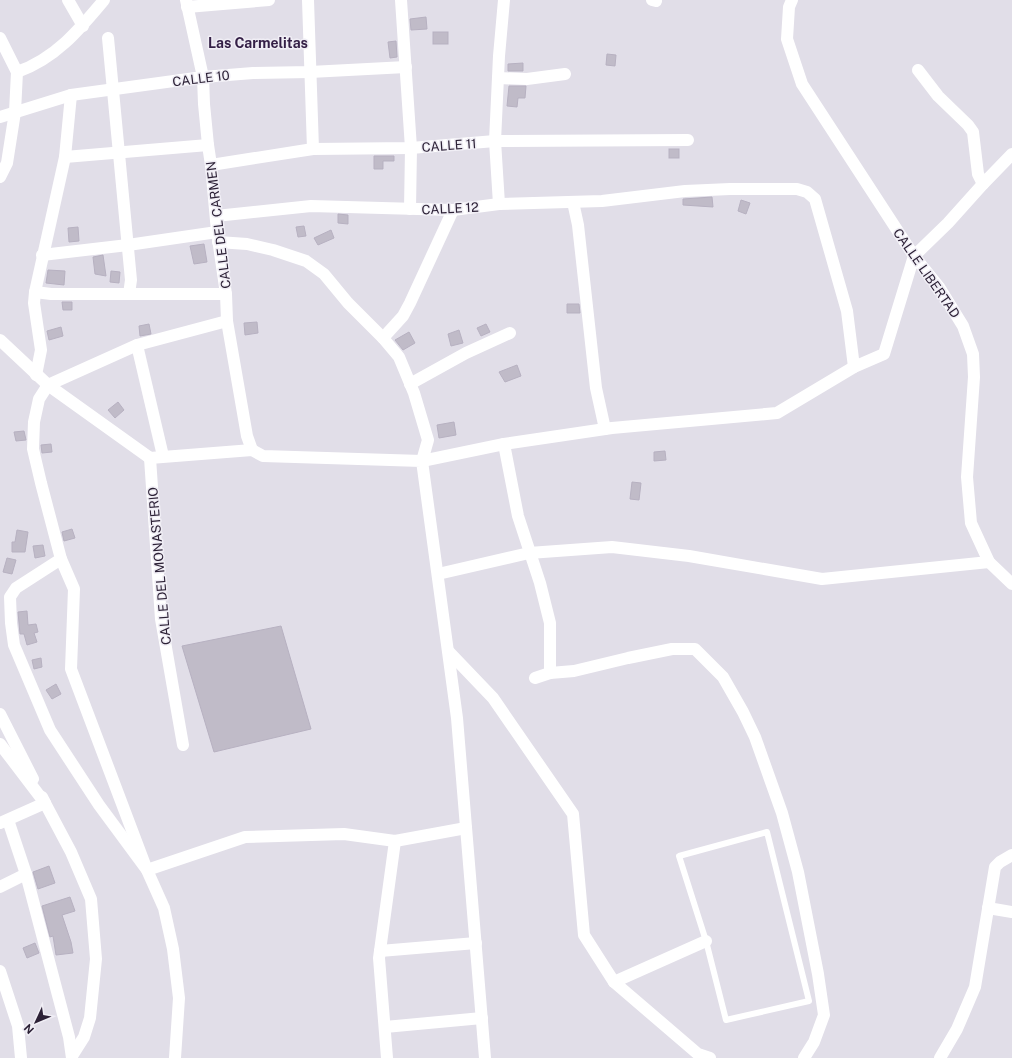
<svg xmlns="http://www.w3.org/2000/svg" width="1012" height="1058" font-family="'Public Sans',sans-serif">
  <style>
    .building { fill: #c0bbc8; stroke: #b7b1c1 }
    .lines { fill: none; stroke-linecap: round; stroke-linejoin: round }
    .lane { stroke: #fff; stroke-width: 6 }
    .street { stroke: #fff; stroke-width: 12 }
    .labels { text-anchor: middle; stroke-width: 3; stroke-linejoin: round; paint-order: stroke }
    .street-label { font-size: 13px; fill: #2c2136; stroke: #f0eef5 }
    .neighbourhood-label { font-size: 14px; font-weight: bold; fill: #341f46; stroke: #f0eef5 }
  </style>
  <rect width="100%" height="100%" fill="#e1dee8"/>
  <g class="building">
    <path d="M 426,17 L 427,29 L 411,30 L 410,19 Z"/>
    <rect x="433" y="32" width="15" height="12"/>
    <path d="M 396,41 L 397,57 L 390,58 L 388,42 Z"/>
    <path d="M 607,54 L 616,55 L 615,66 L 606,65 Z"/>
    <path d="M 523,63 L 523,71 L 508,71 L 508,64 Z"/>
    <path d="M 509,86 L 526,86 L 525,98 L 518,98 L 517,107 L 507,106 Z"/>
    <rect x="669" y="149" width="10" height="9"/>
    <path d="M 374,156 L 394,156 L 394,161 L 383,161 L 383,169 L 374,169 Z"/>
    <path d="M 712,197 L 713,207 L 683,205 L 683,199 Z"/>
    <path d="M 741,200 L 750,203 L 746,214 L 738,211 Z"/>
    <path d="M 338,214 L 348,215 L 348,224 L 338,223 Z"/>
    <path d="M 304,226 L 306,236 L 298,237 L 296,227 Z"/>
    <path d="M 78,227 L 79,241 L 69,242 L 68,228 Z"/>
    <path d="M 331,230 L 334,238 L 318,245 L 314,238 Z"/>
    <path d="M 204,244 L 207,262 L 194,264 L 190,246 Z"/>
    <path d="M 103,255 L 106,276 L 95,274 L 93,257 Z"/>
    <path d="M 48,270 L 65,271 L 64,285 L 46,283 Z"/>
    <path d="M 111,271 L 120,272 L 119,283 L 110,282 Z"/>
    <path d="M 62,302 L 72,302 L 72,310 L 63,310 Z"/>
    <path d="M 567,304 L 579,304 L 580,313 L 567,313 Z"/>
    <path d="M 257,322 L 258,333 L 245,335 L 244,323 Z"/>
    <path d="M 149,324 L 151,334 L 140,336 L 139,326 Z"/>
    <path d="M 486,324 L 490,332 L 481,336 L 477,328 Z"/>
    <path d="M 61,327 L 63,336 L 49,340 L 47,331 Z"/>
    <path d="M 459,330 L 463,343 L 451,346 L 448,334 Z"/>
    <path d="M 409,332 L 415,343 L 403,350 L 395,340 Z"/>
    <path d="M 517,365 L 521,376 L 505,382 L 499,372 Z"/>
    <path d="M 118,402 L 124,410 L 115,418 L 108,410 Z"/>
    <path d="M 454,422 L 456,435 L 439,438 L 437,425 Z"/>
    <path d="M 24,431 L 26,440 L 16,441 L 14,432 Z"/>
    <path d="M 51,444 L 52,452 L 42,453 L 41,445 Z"/>
    <path d="M 665,451 L 666,460 L 654,461 L 654,452 Z"/>
    <path d="M 632,482 L 641,483 L 639,500 L 630,499 Z"/>
    <path d="M 72,529 L 75,538 L 64,541 L 62,532 Z"/>
    <path d="M 17,530 L 28,532 L 25,552 L 12,552 L 12,542 L 15,542 Z"/>
    <path d="M 43,545 L 45,556 L 35,558 L 33,546 Z"/>
    <path d="M 7,558 L 16,560 L 12,574 L 3,572 Z"/>
    <path d="M 27,611 L 28,625 L 36,624 L 38,632 L 34,633 L 37,642 L 27,645 L 24,634 L 20,634 L 18,612 Z"/>
    <path d="M 281,626 L 311,729 L 214,752 L 182,646 Z"/>
    <path d="M 41,658 L 42,667 L 34,669 L 32,660 Z"/>
    <path d="M 56,684 L 61,694 L 52,699 L 46,690 Z"/>
    <path d="M 49,866 L 55,883 L 38,889 L 33,872 Z"/>
    <path d="M 70,897 L 75,911 L 62,915 L 71,942 L 73,953 L 56,955 L 53,936 L 50,937 L 42,906 Z"/>
    <path d="M 35,943 L 39,953 L 27,958 L 23,948 Z"/>
  </g>
  <g class="lines">
    <path class="lane" d="M 767,832 L 809,1001 L 726,1020 L 706,941 L 679,856 Z"/>
    <g class="street">
      <path d="M 68,0 L 83,26"/>
      <path d="M 186,0 L 203,77 L 204,104 L 208,145 L 211,165 L 217,232 L 226,294 L 227,321 L 247,436 L 252,450"/>
      <path d="M 308,0 L 313,149"/>
      <path d="M 401,0 L 411,148 L 410,209"/>
      <path d="M 652,0 L 656,1"/>
      <path d="M 792,0 L 789,7 L 787,39 L 802,84 L 914,256 L 939,287 L 963,326 L 973,354 L 974,377 L 967,477 L 971,523 L 989,562 L 1012,584"/>
      <path d="M 187,7 L 269,0"/>
      <path d="M 0,38 L 17,72 L 15,112 L 7,163 L 0,177"/>
      <path d="M 108,38 L 131,280 L 129,294"/>
      <path d="M 918,70 L 938,96 L 968,125 L 973,132 L 978,174 L 983,184"/>
      <path d="M 17,72 C 55,59 79,30 104,0"/>
      <path d="M 498,78 L 527,79 L 565,74"/>
      <path d="M 0,117 L 71,95 L 203,77 L 253,73 L 310,72 L 406,67"/>
      <path d="M 65,157 L 208,145"/>
      <path d="M 211,165 L 313,149 L 411,148 L 495,141 L 688,140"/>
      <path d="M 573,202 L 578,225 L 596,388 L 605,429"/>
      <path d="M 499,204 L 495,141 L 499,56 L 504,0"/>
      <path d="M 216,216 L 311,206 L 453,210 L 499,204 L 602,201 L 685,191 L 730,189 L 797,189 L 807,192 L 815,199 L 847,311 L 854,367"/>
      <path d="M 218,242 L 247,244 L 273,250 L 306,261 L 324,274 L 348,303 L 383,338 L 399,357 L 414,393 L 428,440 L 422,461 L 504,444 L 612,428 L 777,413 L 854,367 L 884,354 L 914,256 L 948,223 L 983,184 L 1012,154"/>
      <path d="M 42,255 L 128,245 L 217,232"/>
      <path d="M 35,292 L 51,294 L 226,294"/>
      <path d="M 227,321 L 137,345 L 48,385 L 39,399 L 34,422 L 33,449 L 41,483 L 61,559 L 74,589 L 71,669 L 147,870 L 245,837 L 344,834 L 395,841 L 466,828"/>
      <path d="M 383,338 L 403,316 L 410,303 L 453,210"/>
      <path d="M 0,340 L 48,385 L 150,458 L 252,450 L 263,456 L 422,461 L 457,718 L 485,1058"/>
      <path d="M 137,345 L 163,456"/>
      <path d="M 36,375 L 41,350 L 34,303 L 35,292 L 65,157 L 71,95"/>
      <path d="M 410,384 L 466,353 L 510,333"/>
      <path d="M 504,444 L 518,516 L 540,583 L 550,623 L 550,673 L 574,671 L 628,658 L 672,649 L 695,649 L 723,677 L 743,712 L 755,737 L 782,813 L 798,872 L 818,974 L 824,1015 L 814,1042 L 804,1058"/>
      <path d="M 150,458 L 161,619 L 183,745"/>
      <path d="M 61,559 L 16,588 L 10,597 L 11,623 L 14,645 L 50,730 L 99,805 L 147,870 L 164,908 L 173,949 L 179,998 L 175,1058"/>
      <path d="M 438,574 L 529,553 L 612,547 L 689,556 L 822,579 L 989,562"/>
      <path d="M 449,652 L 493,698 L 573,814 L 584,935 L 614,982 L 698,1054 L 710,1058"/>
      <path d="M 535,678 L 550,673"/>
      <path d="M 0,714 L 33,779"/>
      <path d="M 0,744 L 45,803 L 71,852 L 91,899 L 96,959 L 90,1018 L 84,1037 L 72,1056"/>
      <path d="M 8,820 L 26,874 L 69,1037 L 72,1058"/>
      <path d="M 0,823 L 45,803 L 42,797"/>
      <path d="M 0,887 L 26,874"/>
      <path d="M 988,908 L 1012,912"/>
      <path d="M 380,951 L 476,943"/>
      <path d="M 0,971 L 18,1026 L 21,1058"/>
      <path d="M 614,982 L 706,941"/>
      <path d="M 385,1027 L 482,1018"/>
      <path d="M 387,1058 L 379,958 L 395,841"/>
      <path d="M 940,1058 L 957,1029 L 975,987 L 995,867 L 1000,862 L 1012,855"/>
    </g>
  </g>
  <g class="labels">
    <g class="street-label">
      <text transform="translate(201 78) rotate(-7)" y="5">CALLE 10</text>
      <text transform="translate(449 145) rotate(-4)" y="5">CALLE 11</text>
      <text transform="translate(450 208) rotate(-3)" y="5">CALLE 12</text>
      <text transform="translate(218 225) rotate(-97)" y="5">CALLE DEL CARMEN</text>
      <text transform="translate(927 273) rotate(55)" y="5">CALLE LIBERTAD</text>
      <text transform="translate(159 566) rotate(-95)" y="5">CALLE DEL MONASTERIO</text>
    </g>
    <g class="neighbourhood-label">
      <text x="258" y="48">Las Carmelitas</text>
    </g>
  </g>
  <g transform="translate(36 1022) rotate(226)" stroke="#f0eef5" stroke-width="3" paint-order="stroke">
  <path d="M0-3L7 15L0 10L-7 15Z" fill="#2c2136"/>
  <text y="-6" font-size="11" font-weight="bold" text-anchor="middle" fill="#2c2136">N</text>
  </g>
</svg>
